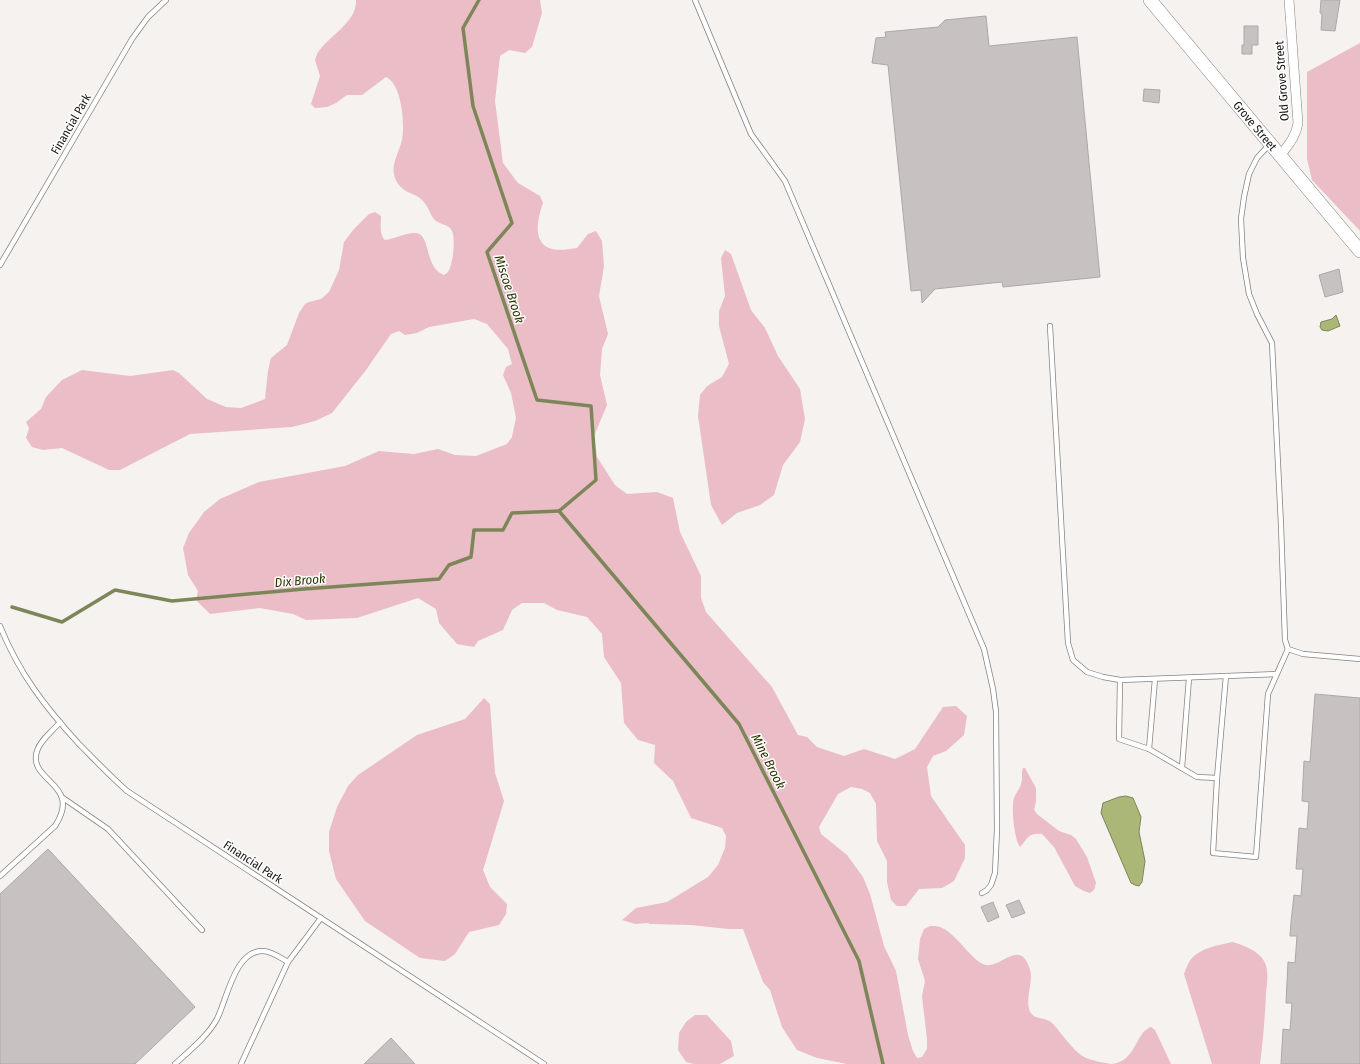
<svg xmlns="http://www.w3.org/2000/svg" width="1360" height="1064" font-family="'Fira Sans Condensed',sans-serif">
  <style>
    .green { fill: #ebbdc6 }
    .water { fill: #aab777; stroke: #7d8659 }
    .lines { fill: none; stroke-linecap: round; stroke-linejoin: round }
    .stream { stroke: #7d8659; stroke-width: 3.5 }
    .building { fill: #c7c2c1; stroke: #ada8a7 }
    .lane-casing { stroke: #85827f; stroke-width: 6 }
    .street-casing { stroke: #85827f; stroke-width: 10 }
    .secondary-casing { stroke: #85827f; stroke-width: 14 }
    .lane { stroke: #fff; stroke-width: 4.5 }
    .street { stroke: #fff; stroke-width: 9 }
    .secondary { stroke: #fff; stroke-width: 13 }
    .labels { text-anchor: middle; stroke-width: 3; stroke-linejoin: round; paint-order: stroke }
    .street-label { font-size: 12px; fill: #141312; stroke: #fff }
    .water-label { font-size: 13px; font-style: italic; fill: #2c3401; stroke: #fff }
  </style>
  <rect width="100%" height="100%" fill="#f6f2ef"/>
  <g class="green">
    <path d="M 356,0 L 540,0 L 542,13 L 532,47 L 525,53 L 509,50 L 500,56 L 495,101 L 503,163 L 518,183 L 540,196 L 543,203 C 538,217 531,244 552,249 C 559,251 570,249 577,248 L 588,234 L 596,231 L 602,241 L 604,266 L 599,296 L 608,334 L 602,349 L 600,375 L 607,405 L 594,436 L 597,457 L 615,485 L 627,494 L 657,492 L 673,498 L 680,532 L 701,576 L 701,598 L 706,612 L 772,687 L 798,735 L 807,737 L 817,747 L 844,756 L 864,749 L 895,759 L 915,749 L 943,707 L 956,706 L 967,716 L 964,735 L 946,751 L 933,756 L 927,767 L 931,796 L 965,845 L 965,858 L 954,881 L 942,888 L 919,889 L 906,906 L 897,906 L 891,900 L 887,882 L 887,861 L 877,841 L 876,804 L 870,793 L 862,789 L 851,787 L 838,794 L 819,827 L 821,834 L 847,855 L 863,877 L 870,894 L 884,946 L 896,971 L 908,1035 L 913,1051 L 917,1058 L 922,1057 L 927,1049 L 927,1039 L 922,996 L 925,981 L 918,959 L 920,939 L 924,929 L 930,926 C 934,926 939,926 942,928 C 957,934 972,962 986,965 C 998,968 1015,946 1025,959 C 1038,978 1025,990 1029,1009 C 1032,1020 1044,1017 1051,1022 C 1056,1026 1059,1032 1063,1036 C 1081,1058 1083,1059 1111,1064 L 847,1064 L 817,1058 L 797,1050 L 782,1027 L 770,990 L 763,982 L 743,929 L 728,929 L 691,925 L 650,924 L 648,923 L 635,924 L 622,920 L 636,908 L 667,902 L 708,877 L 718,865 L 725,848 L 726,836 L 722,828 L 691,818 L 673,781 L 654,763 L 655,745 L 638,740 L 624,723 L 621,683 L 604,657 L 602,634 L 587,617 L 557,610 L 544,603 L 522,603 L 512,610 L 503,630 L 478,641 L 474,647 L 457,644 L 439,623 L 436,609 L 418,598 L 357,618 L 306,620 L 293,614 L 260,608 L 210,614 L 196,600 L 198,591 L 188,575 L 183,548 L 189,533 L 204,512 L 220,499 L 259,482 L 345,466 L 379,451 L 414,454 L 438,449 L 455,455 L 476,456 L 507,444 L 512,437 L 516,418 L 511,393 L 503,375 L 506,367 L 512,364 L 508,349 L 487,324 L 474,319 L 429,327 L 417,333 L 405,335 L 399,331 L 391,334 L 366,370 L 332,413 L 315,421 L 292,427 L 190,434 L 120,470 L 109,470 L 62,448 L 43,450 L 32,447 L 26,438 L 29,428 L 26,422 L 41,409 L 46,397 L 62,380 L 82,370 L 130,376 L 173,370 L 179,373 L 207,399 L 226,407 L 241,408 L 265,399 L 268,371 L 271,358 L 287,345 L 299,313 L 305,304 L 309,302 L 321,299 L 329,292 L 339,270 L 344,242 L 353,230 L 369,214 L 375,212 L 381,216 C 381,224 379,234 385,240 C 394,239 407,232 416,233 C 431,234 424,268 444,275 L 448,272 C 453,265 457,234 450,228 C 446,224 438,224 434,219 C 430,214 428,206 423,201 C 414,191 402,195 395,178 C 390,165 399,153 402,140 C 405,125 402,84 386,77 L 362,95 L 347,95 L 336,103 L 327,107 L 315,108 L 311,104 L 320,76 L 315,60 C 316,57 317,53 319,51 C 330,35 357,22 356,0 Z"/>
    <path d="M 1360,43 L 1360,231 L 1312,180 L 1307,159 L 1307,72 Z"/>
    <path d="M 725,250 L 731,254 L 751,310 L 765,328 L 778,356 L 800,389 L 805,419 L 800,442 L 783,465 L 774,495 L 760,505 L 737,513 L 722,525 L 711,505 L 698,416 L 700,395 L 707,386 L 722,377 L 729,364 L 719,326 L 719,311 L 725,296 L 721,258 Z"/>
    <path d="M 484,698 L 490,704 L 495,773 L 504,801 L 483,870 L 490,887 L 507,904 L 506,914 L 499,925 L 469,932 L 455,954 L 445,961 L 420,958 L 365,921 L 336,879 L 329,851 L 329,832 L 337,807 L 348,786 L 358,775 L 417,735 L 465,719 Z"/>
    <path d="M 1023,768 L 1025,768 L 1036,788 L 1036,801 L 1034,810 L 1037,814 L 1059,831 L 1071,835 L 1076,839 L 1087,857 L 1096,883 L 1094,890 L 1090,893 L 1084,891 L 1075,886 L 1054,847 L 1042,834 C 1027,833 1029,838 1020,847 C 1014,839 1011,807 1014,798 C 1016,792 1020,789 1021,784 C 1023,778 1021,773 1023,768 Z"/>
    <path d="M 1232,942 C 1243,945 1260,951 1265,963 C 1269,972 1267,983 1266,993 C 1265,1017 1263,1040 1260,1064 L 1212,1064 L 1184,974 C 1186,969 1188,963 1191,959 C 1200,948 1219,945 1232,942 Z"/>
    <path d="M 695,1015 L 707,1015 L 731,1041 L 734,1056 L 720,1064 L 694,1064 L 686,1062 L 678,1050 L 679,1033 L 686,1022 Z"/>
    <path d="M 1151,1027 L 1155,1030 L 1171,1064 L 1112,1064 C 1137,1061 1135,1032 1151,1027 Z"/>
  </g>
  <g class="water">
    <path d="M 1336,315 L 1340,326 L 1328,331 L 1322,330 L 1320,327 L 1321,322 L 1332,319 Z"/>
    <path d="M 1126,796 L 1133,798 L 1141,817 L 1139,832 L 1145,861 L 1142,882 L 1139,886 L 1135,885 L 1131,883 L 1101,813 L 1103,803 L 1119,797 Z"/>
  </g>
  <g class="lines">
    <g class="stream">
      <path d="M 479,0 L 463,28 L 473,106 L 512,223 L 487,252 L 537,400 L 591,406 L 596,480 L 559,511"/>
      <path d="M 559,511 L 739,724 L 859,961 L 883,1064"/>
      <path d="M 12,607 L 62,622 L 115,590 L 172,601 L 304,589 L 439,579 L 449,565 L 471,557 L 474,530 L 503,530 L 512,513 L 559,511"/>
    </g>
  </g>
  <g class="building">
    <path d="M 1321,0 L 1340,0 L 1335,31 L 1321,30 L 1322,14 L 1320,13 Z"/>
    <path d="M 986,16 L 989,46 L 1077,37 L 1100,277 L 1003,287 L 1002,282 L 935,289 L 922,303 L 921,290 L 911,291 L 888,65 L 872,63 L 876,38 L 886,37 L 885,32 L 938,27 L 945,20 Z"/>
    <path d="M 1244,26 L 1258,26 L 1258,45 L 1252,45 L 1252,54 L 1242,54 L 1242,45 L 1244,45 Z"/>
    <path d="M 1144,89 L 1160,90 L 1159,103 L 1143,101 Z"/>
    <path d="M 1339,269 L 1343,292 L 1325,297 L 1319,275 Z"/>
    <path d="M 1315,694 L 1360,698 L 1360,1064 L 1281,1064 L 1283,1029 L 1290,1030 L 1292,1003 L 1286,1003 L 1288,962 L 1295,963 L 1297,936 L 1290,936 L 1291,922 L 1294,895 L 1301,896 L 1303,869 L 1296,869 L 1299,828 L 1307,829 L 1309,802 L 1302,801 L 1304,761 L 1310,762 Z"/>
    <path d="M 48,849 L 195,1007 L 135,1064 L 0,1064 L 0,894 Z"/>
    <path d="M 1019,900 L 1025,913 L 1012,918 L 1006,905 Z"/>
    <path d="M 993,902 L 999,917 L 988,922 L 981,907 Z"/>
    <path d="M 391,1038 L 415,1064 L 364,1064 Z"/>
  </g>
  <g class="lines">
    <g class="lane-casing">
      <g id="lane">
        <path d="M 695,0 L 751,134 L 785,181 L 984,649 L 993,689 L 996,712 L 997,829 L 995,873 L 991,885 L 987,890 L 982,893"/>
        <path d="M 1269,145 L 1257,158 L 1249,174 L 1244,197 L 1241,219 L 1243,258 L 1249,294 L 1257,314 L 1272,343 L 1281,525 L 1285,640 L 1288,649 L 1303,654 L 1360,659"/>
        <path d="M 0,265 L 132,39 L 148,17 L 166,0"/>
        <path d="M 1050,326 L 1068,643 L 1073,660 L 1087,672 L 1103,677 L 1120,680"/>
        <path d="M 0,626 C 19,673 45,707 79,744 C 95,760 110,776 127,791 L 544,1064"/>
        <path d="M 1277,674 L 1120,680 L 1119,739 L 1149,749 L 1197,777 L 1217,778 L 1213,853 L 1256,857 L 1268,694 L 1288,649"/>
        <path d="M 1149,749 L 1155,679"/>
        <path d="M 1182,768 L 1189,678"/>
        <path d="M 1217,778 L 1226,676"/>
        <path d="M 63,798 L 108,829 L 202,930"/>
        <path d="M 0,876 L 55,826 C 83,783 27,782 37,751 C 40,740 53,731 60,722"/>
        <path d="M 175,1064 C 190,1050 207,1037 217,1019 C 227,999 235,950 263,951 C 271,951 281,958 288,962"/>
        <path d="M 241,1064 L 288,962 L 321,918"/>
      </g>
    </g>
    <g class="street-casing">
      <path id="street" d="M 1280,156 C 1288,145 1296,137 1298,123 L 1289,0"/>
    </g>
    <g class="secondary-casing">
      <path id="secondary" d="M 1150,0 L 1360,251"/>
    </g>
    <use href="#lane" class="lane"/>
    <use href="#street" class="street"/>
    <use href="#secondary" class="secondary"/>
  </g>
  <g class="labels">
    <g class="street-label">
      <text transform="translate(1282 81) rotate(-94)" y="4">Old Grove Street</text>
      <text transform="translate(71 124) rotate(-60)" y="4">Financial Park</text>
      <text transform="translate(1255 126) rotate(50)" y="4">Grove Street</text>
      <text transform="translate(253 862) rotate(33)" y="4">Financial Park</text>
    </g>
    <g class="water-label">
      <text transform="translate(510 289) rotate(72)" y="5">Miscoe Brook</text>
      <text transform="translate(300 580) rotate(-5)" y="5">Dix Brook</text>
      <text transform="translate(769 761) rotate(63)" y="5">Mine Brook</text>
    </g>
  </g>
</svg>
